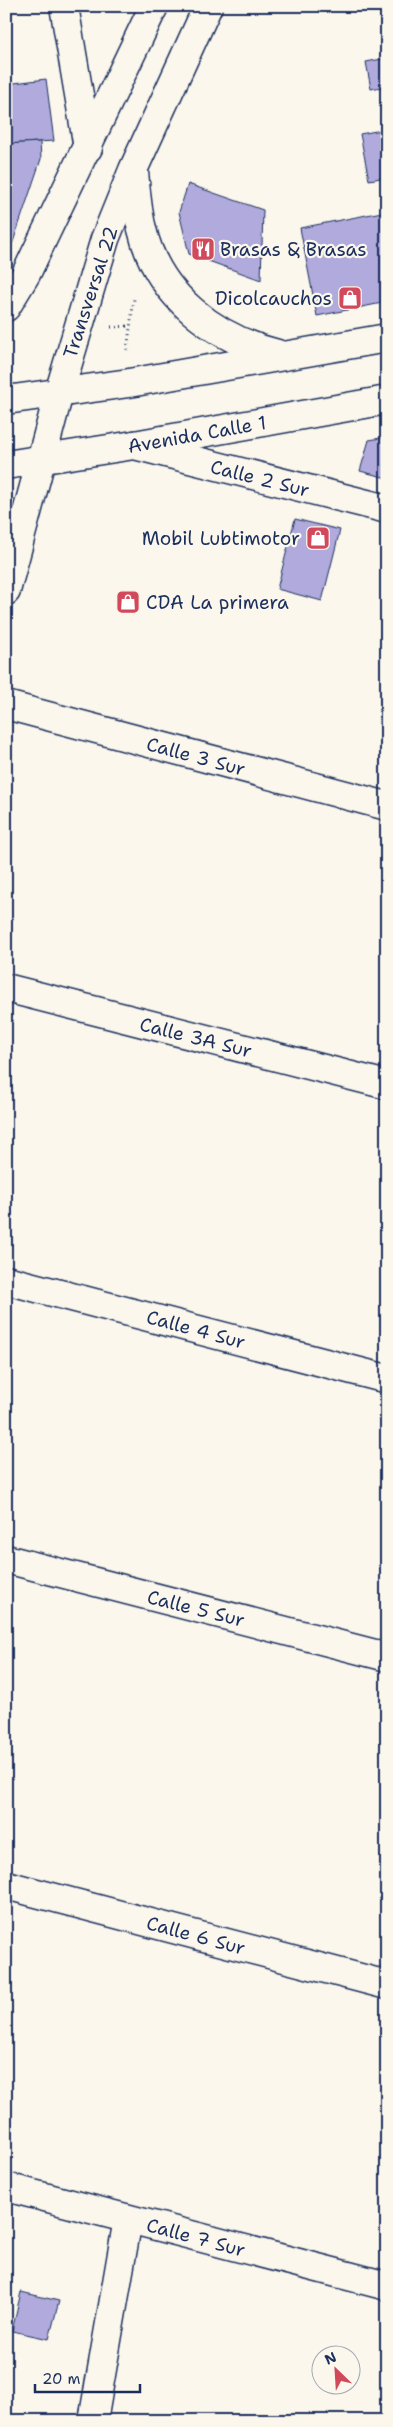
<svg xmlns="http://www.w3.org/2000/svg" width="393" height="2427" font-family="'Shantell Sans',sans-serif">
  <style>
    .building { fill: #b0abdc; stroke: #1b2f5e }
    .lines { fill: none; stroke-linecap: round; stroke-linejoin: round }
    .street-casing { stroke: #1b2f5e; stroke-width: 31 }
    .secondary-casing { stroke: #1b2f5e; stroke-width: 31 }
    .path { stroke: #1b2f5e; stroke-width: 3; stroke-dasharray: 1 4; stroke-linecap: butt }
    .street { stroke: #fbf7ec; stroke-width: 28 }
    .secondary { stroke: #fbf7ec; stroke-width: 28 }
    .labels { text-anchor: middle; stroke-width: 4.5; stroke-linejoin: round; paint-order: stroke }
    .poi-label { font-size: 19px; fill: #1b2f5e; stroke: #fbf7ec; text-anchor: start }
    .street-label { font-size: 19px; fill: #1b2f5e; stroke: #fbf7ec }
  </style>
  <rect width="100%" height="100%" fill="#fbf7ec"/>
  <filter id="ink" filterUnits="userSpaceOnUse"><feTurbulence type="fractalNoise" baseFrequency=".02" numOctaves="2"/><feDisplacementMap in="SourceGraphic" scale="10" xChannelSelector="R" yChannelSelector="G"/><feConvolveMatrix kernelMatrix="1 2 1 2 8 2 1 2 1" color-interpolation-filters="sRGB"/></filter>
  <g filter="url(#ink)">
    <g class="building">
      <path d="M 387,58 L 387,86 L 371,89 L 366,62 Z"/>
      <path d="M 46,79 L 54,141 L 6,144 L 6,84 Z"/>
      <path d="M 387,129 L 387,177 L 369,180 L 360,134 Z"/>
      <path d="M 40,142 L 41,159 L 12,245 L 6,244 L 6,144 Z"/>
      <path d="M 188,184 L 263,210 L 261,280 L 189,254 L 179,212 Z"/>
      <path d="M 382,212 L 387,239 L 387,302 L 317,316 L 300,228 Z"/>
      <path d="M 387,437 L 387,478 L 360,471 L 369,440 Z"/>
      <path d="M 295,519 L 340,530 L 322,601 L 277,589 Z"/>
      <path d="M 21,2292 L 59,2301 L 49,2339 L 12,2331 Z"/>
    </g>
    <g class="lines">
      <g class="street-casing">
        <g id="street">
          <path d="M 64,6 L 88,148"/>
          <path d="M 134,445 L 387,509"/>
          <path d="M 6,705 L 387,806"/>
          <path d="M 6,988 L 387,1085"/>
          <path d="M 6,1280 L 387,1379"/>
          <path d="M 6,1559 L 387,1657"/>
          <path d="M 6,1885 L 387,1985"/>
          <path d="M 6,2187 L 387,2286"/>
          <path d="M 93,2421 L 128,2219"/>
        </g>
      </g>
      <g class="secondary-casing">
        <g id="secondary">
          <path d="M 134,172 C 136,191 137,211 142,229 C 157,295 215,339 278,354"/>
          <path d="M 6,307 L 26,274 L 154,6"/>
          <path d="M 6,400 L 129,383 L 387,338"/>
          <path d="M 6,465 L 134,445 L 387,400"/>
          <path d="M 6,591 L 59,393 L 105,239 L 133,170 L 208,6"/>
        </g>
      </g>
      <g class="path">
        <path d="M 111,327 L 131,326"/>
        <path d="M 127,350 L 134,299"/>
      </g>
      <use href="#street" class="street"/>
      <use href="#secondary" class="secondary"/>
    </g>
  </g>
  <defs>
    <g id="restaurant-square" transform="scale(1.25)"><rect x="-9" y="-9" width="18" height="18" rx="4" fill="#d1495b" stroke="#fbf7ec"/><path d="M-5-6h1v4h1v-4h1v4h1v-4h1v5L-1.5 .5V6h-2V.5L-5-1ZM5-6V6H3V1.5H1.5Q1.5-4 5-6Z" fill="#fff"/></g>
    <g id="shop-square" transform="scale(1.25)"><rect x="-9" y="-9" width="18" height="18" rx="4" fill="#d1495b" stroke="#fbf7ec"/><path d="M-5-2.5h2.3a2.7 3.5 0 0 1 5.4 0H5L5.5 6h-11ZM-1.5-2.5h3a1.5 2.3 0 0 0-3 0Z" fill="#fff"/></g>
  </defs>
  <g fill-rule="evenodd">
    <use href="#restaurant-square" x="203" y="249"/>
    <use href="#shop-square" x="350" y="298"/>
    <use href="#shop-square" x="318" y="538"/>
    <use href="#shop-square" x="128" y="602"/>
  </g>
  <g class="labels">
    <g class="poi-label">
      <text x="220" y="256">Brasas &amp; Brasas</text>
      <text x="332" y="305" text-anchor="end">Dicolcauchos</text>
      <text x="300" y="545" text-anchor="end">Mobil Lubtimotor</text>
      <text x="146" y="609">CDA La primera</text>
    </g>
    <g class="street-label">
      <text transform="translate(90 292) rotate(-72)" y="7">Transversal 22</text>
      <text transform="translate(197 434) rotate(-10)" y="7">Avenida Calle 1</text>
      <text transform="translate(260 478) rotate(14)" y="7">Calle 2 Sur</text>
      <text transform="translate(196 756) rotate(15)" y="7">Calle 3 Sur</text>
      <text transform="translate(196 1037) rotate(14)" y="7">Calle 3A Sur</text>
      <text transform="translate(196 1329) rotate(15)" y="7">Calle 4 Sur</text>
      <text transform="translate(196 1608) rotate(14)" y="7">Calle 5 Sur</text>
      <text transform="translate(196 1935) rotate(15)" y="7">Calle 6 Sur</text>
      <text transform="translate(196 2237) rotate(15)" y="7">Calle 7 Sur</text>
    </g>
  </g>
  <rect width="393" height="2427" fill="none" stroke="#fbf7ec" stroke-width="25"/>
  <rect x="12" y="12" width="368" height="2402" fill="none" stroke="#1b2f5e" stroke-width="2" filter="url(#ink)"/>
  <g transform="translate(336 2370) rotate(335)"><circle r="24" fill="#fbf7ec" stroke="#a1a7b3"/>
  <path d="M0-4L9 19L0 12L-9 19Z" fill="#d1495b"/>
  <text y="-8" font-size="14" font-weight="bold" text-anchor="middle" fill="#1b2f5e">N</text>
  </g>
  <path d="M35 2384v8h105v-8" fill="none" stroke="#1b2f5e" stroke-width="2.5"/>
  <text x="42" y="2384" font-size="15" fill="#1b2f5e" stroke="#fbf7ec" stroke-width="4" paint-order="stroke">20 m</text>
</svg>
